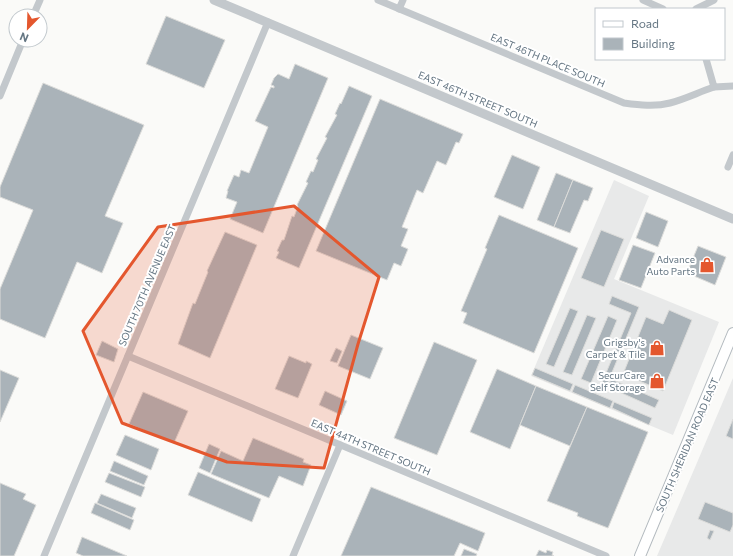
<svg xmlns="http://www.w3.org/2000/svg" width="733" height="556" font-family="Commissioner,sans-serif">
  <style>
    .built { fill: #e8e9e9 }
    .building { fill: #aab3b9; stroke: #dcdcda }
    .lines { fill: none; stroke-linecap: round; stroke-linejoin: round }
    .secondary-casing { stroke: #b3babf; stroke-width: 12 }
    .minor { stroke: #c3c8cc; stroke-width: 7 }
    .tertiary { stroke: #c3c8cc; stroke-width: 9 }
    .secondary { stroke: #fff; stroke-width: 10 }
    .marked { fill: #e4572e; fill-opacity: 0.2; stroke: #e4572e; stroke-width: 3; stroke-linejoin: round }
    .labels { text-anchor: middle; stroke-width: 4; stroke-linejoin: round; paint-order: stroke }
    .street-label { font-size: 10px; fill: #657683; stroke: #fff }
    .poi-label { font-size: 10px; fill: #657683; stroke: #fff; text-anchor: end }
  </style>
  <rect width="100%" height="100%" fill="#fafaf8"/>
  <g class="built">
    <path d="M 614,180 L 649,196 L 614,279 L 719,322 L 673,435 L 531,376 Z"/>
    <path d="M 733,378 L 733,556 L 657,556 L 696,465 Z"/>
  </g>
  <g class="building">
    <path d="M 166,16 L 225,40 L 204,88 L 146,64 Z"/>
    <path d="M 295,64 L 328,78 L 263,233 L 230,219 L 237,202 L 226,198 L 228,191 L 227,191 L 234,175 L 239,177 L 241,170 L 249,173 L 268,127 L 255,121 L 271,87 L 274,88 L 274,86 L 271,85 L 274,78 L 278,74 L 289,79 Z"/>
    <path d="M 43,83 L 144,125 L 105,216 L 123,223 L 102,273 L 77,262 L 45,338 L 0,319 L 0,289 L 33,210 L 0,197 L 0,187 Z"/>
    <path d="M 349,86 L 372,96 L 299,268 L 276,258 L 279,252 L 277,251 L 282,240 L 284,240 L 292,216 L 294,217 L 298,206 L 297,205 L 308,183 L 306,182 L 311,171 L 313,172 L 318,160 L 316,159 L 327,138 L 325,137 L 337,115 L 335,114 L 340,103 L 341,104 Z"/>
    <path d="M 380,99 L 463,134 L 459,143 L 456,142 L 446,165 L 437,161 L 423,193 L 417,190 L 402,227 L 408,229 L 401,246 L 408,249 L 401,266 L 394,263 L 387,280 L 316,251 Z"/>
    <path d="M 512,155 L 540,167 L 523,209 L 494,197 Z"/>
    <path d="M 556,173 L 573,180 L 554,227 L 537,220 Z"/>
    <path d="M 573,180 L 593,188 L 588,201 L 584,200 L 570,233 L 554,227 Z"/>
    <path d="M 646,212 L 668,221 L 658,247 L 636,238 Z"/>
    <path d="M 499,215 L 578,248 L 534,353 L 463,323 L 467,313 L 461,311 L 487,249 L 485,248 Z"/>
    <path d="M 601,230 L 624,239 L 604,287 L 581,278 Z"/>
    <path d="M 225,232 L 257,245 L 210,358 L 178,344 L 193,303 L 195,304 L 208,272 L 207,271 Z"/>
    <path d="M 633,245 L 655,253 L 641,288 L 619,280 Z"/>
    <path d="M 698,246 L 726,257 L 715,285 L 687,273 Z"/>
    <path d="M 612,296 L 639,307 L 606,387 L 601,385 L 631,313 L 609,304 Z"/>
    <path d="M 570,308 L 578,311 L 554,367 L 546,364 Z"/>
    <path d="M 669,310 L 692,320 L 663,391 L 623,374 L 646,317 L 663,324 Z"/>
    <path d="M 587,315 L 596,318 L 572,375 L 563,372 Z"/>
    <path d="M 608,316 L 617,320 L 591,383 L 581,379 Z"/>
    <path d="M 351,335 L 383,348 L 370,379 L 338,366 Z"/>
    <path d="M 102,341 L 118,349 L 114,362 L 96,355 Z"/>
    <path d="M 434,342 L 477,360 L 437,455 L 394,438 Z"/>
    <path d="M 336,348 L 342,351 L 337,363 L 330,361 Z"/>
    <path d="M 289,356 L 306,363 L 306,361 L 312,364 L 298,398 L 275,389 Z"/>
    <path d="M 535,368 L 573,384 L 570,391 L 532,375 Z"/>
    <path d="M 497,369 L 536,386 L 510,449 L 470,432 Z"/>
    <path d="M 0,370 L 19,378 L 0,422 Z"/>
    <path d="M 611,379 L 659,400 L 655,408 L 608,387 Z"/>
    <path d="M 575,385 L 613,401 L 610,408 L 572,392 Z"/>
    <path d="M 536,386 L 587,407 L 570,446 L 520,425 Z"/>
    <path d="M 325,391 L 347,401 L 341,415 L 319,405 Z"/>
    <path d="M 143,392 L 188,411 L 174,443 L 129,424 Z"/>
    <path d="M 614,402 L 652,418 L 649,425 L 612,408 Z"/>
    <path d="M 587,407 L 648,432 L 608,528 L 577,516 L 578,513 L 547,501 Z"/>
    <path d="M 733,419 L 733,439 L 726,436 Z"/>
    <path d="M 125,435 L 159,449 L 151,470 L 116,455 Z"/>
    <path d="M 253,438 L 304,459 L 303,462 L 311,465 L 303,486 L 279,476 L 269,498 L 211,474 L 221,451 L 243,461 Z"/>
    <path d="M 209,444 L 220,449 L 210,473 L 199,468 Z"/>
    <path d="M 114,461 L 148,476 L 144,485 L 110,471 Z"/>
    <path d="M 198,472 L 261,499 L 252,522 L 188,495 Z"/>
    <path d="M 109,473 L 145,487 L 141,497 L 105,482 Z"/>
    <path d="M 0,483 L 26,494 L 23,499 L 36,505 L 14,556 L 0,556 Z"/>
    <path d="M 371,487 L 485,533 L 478,551 L 460,543 L 454,556 L 341,556 Z"/>
    <path d="M 101,494 L 136,508 L 132,518 L 97,503 Z"/>
    <path d="M 705,502 L 733,513 L 733,525 L 730,532 L 698,519 Z"/>
    <path d="M 95,503 L 134,520 L 130,530 L 91,513 Z"/>
    <path d="M 710,530 L 714,531 L 710,540 L 707,538 Z"/>
    <path d="M 82,537 L 127,556 L 83,556 L 76,553 Z"/>
    <path d="M 464,549 L 477,554 L 476,556 L 461,556 Z"/>
    <path d="M 539,550 L 546,553 L 547,550 L 553,552 L 552,555 L 554,556 L 536,556 Z"/>
  </g>
  <g class="lines">
    <g class="secondary-casing">
      <path id="secondary" d="M 640,556 L 733,333"/>
    </g>
    <g class="minor">
      <path d="M 378,0 L 624,103 C 639,105 655,107 670,103 C 685,99 699,92 714,87"/>
      <path d="M 643,0 L 663,9"/>
      <path d="M 399,9 L 403,0"/>
      <path d="M 696,9 L 714,0"/>
      <path d="M 33,16 L 40,0"/>
      <path d="M 706,59 L 714,87 L 733,86"/>
      <path d="M 0,96 L 23,40"/>
      <path d="M 728,167 L 733,155"/>
      <path d="M 128,356 L 606,556"/>
      <path d="M 44,556 L 268,22"/>
      <path d="M 293,556 L 340,445"/>
    </g>
    <path class="tertiary" d="M 214,0 L 733,219"/>
    <use href="#secondary" class="secondary"/>
  </g>
  <path class="marked" d="M 294,206 L 379,277 L 358,344 L 324,468 L 227,462 L 122,423 L 83,331 L 158,227 Z"/>
  <defs>
    <g id="shop-bare" transform="scale(1.2)"><path d="M-5-2.5h2.3a2.7 3.5 0 0 1 5.4 0H5L5.5 6h-11ZM-1.5-2.5h3a1.5 2.3 0 0 0-3 0Z" fill="#e4572e" stroke="#fff" stroke-width="2.5" paint-order="stroke"/></g>
  </defs>
  <g fill-rule="evenodd">
    <use href="#shop-bare" x="707" y="265"/>
    <use href="#shop-bare" x="657" y="348"/>
    <use href="#shop-bare" x="657" y="381"/>
  </g>
  <g class="labels">
    <g class="street-label">
      <text transform="translate(548 60) rotate(23)" y="4">EAST 46TH PLACE SOUTH</text>
      <text transform="translate(478 99) rotate(23)" y="4">EAST 46TH STREET SOUTH</text>
      <text transform="translate(147 285) rotate(-67)" y="4">SOUTH 70TH AVENUE EAST</text>
      <text transform="translate(687 445) rotate(-67)" y="4">SOUTH SHERIDAN ROAD EAST</text>
      <text transform="translate(371 447) rotate(23)" y="4">EAST 44TH STREET SOUTH</text>
    </g>
    <g class="poi-label">
      <text x="695" y="263">Advance<tspan x="695" dy="12">Auto Parts</tspan></text>
      <text x="645" y="346">Grigsby's<tspan x="645" dy="12">Carpet &amp; Tile</tspan></text>
      <text x="645" y="379">SecurCare<tspan x="645" dy="12">Self Storage</tspan></text>
    </g>
  </g>
  <rect x="595" y="8" width="130" height="52" fill="#ffffff" stroke="#c1c8cd"/>
  <rect x="603" y="21" width="20" height="6" fill="#ffffff" stroke="#c1c8cd"/>
  <text x="631" y="28" font-size="12" fill="#657683">Road</text>
  <rect x="603" y="38" width="20" height="12" fill="#aab3b9" stroke="#c1c8cd"/>
  <text x="631" y="48" font-size="12" fill="#657683">Building</text>
  <g transform="translate(28 28) rotate(203)"><circle r="19" fill="#ffffff" stroke="#c1c8cd"/>
  <path d="M0-3L7 15L0 10L-7 15Z" fill="#e4572e"/>
  <text y="-6" font-size="11" font-weight="bold" text-anchor="middle" fill="#657683">N</text>
  </g>
</svg>
